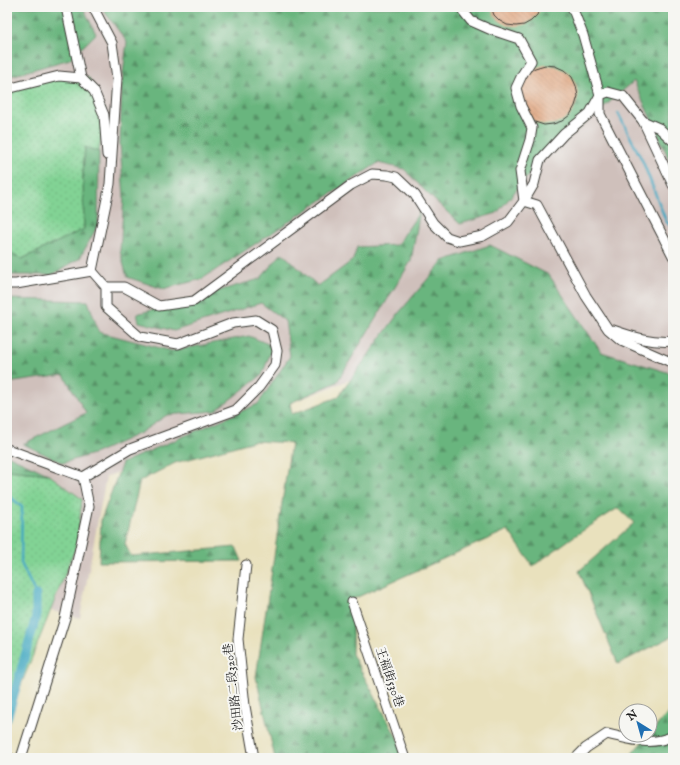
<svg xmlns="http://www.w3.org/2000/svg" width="680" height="765" font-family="'IM FELL English','Noto Serif TC',serif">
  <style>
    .industrial { fill: #cfc0bb }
    .grass { fill: url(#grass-dots); stroke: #4f7858 }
    .forest { fill: url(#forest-firs); stroke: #42684d }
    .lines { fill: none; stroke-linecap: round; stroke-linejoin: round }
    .stream { stroke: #41a7c1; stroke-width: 2.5 }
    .canal { stroke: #41a7c1; stroke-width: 9 }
    .building { fill: url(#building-back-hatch) }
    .minor-casing { stroke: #3b3a34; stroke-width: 11 }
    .minor { stroke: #fff; stroke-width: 9 }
    .labels { text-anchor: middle; stroke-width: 4; stroke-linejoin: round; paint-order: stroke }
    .street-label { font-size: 12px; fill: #1c1c1c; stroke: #f6f6f2 }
  </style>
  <defs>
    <pattern id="grass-dots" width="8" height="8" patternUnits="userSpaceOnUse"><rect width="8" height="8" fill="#82d394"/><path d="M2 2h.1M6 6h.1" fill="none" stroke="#70b57f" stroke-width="1.8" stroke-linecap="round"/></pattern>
    <pattern id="forest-firs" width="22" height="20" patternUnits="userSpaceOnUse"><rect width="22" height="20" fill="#69b57e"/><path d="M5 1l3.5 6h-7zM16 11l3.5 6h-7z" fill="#569266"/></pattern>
    <pattern id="building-back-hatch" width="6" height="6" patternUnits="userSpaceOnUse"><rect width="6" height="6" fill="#de9c72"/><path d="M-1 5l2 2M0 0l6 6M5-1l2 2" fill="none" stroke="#b37e5d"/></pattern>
  </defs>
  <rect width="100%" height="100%" fill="#f6f6f2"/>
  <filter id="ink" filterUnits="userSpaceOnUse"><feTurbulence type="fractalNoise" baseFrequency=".025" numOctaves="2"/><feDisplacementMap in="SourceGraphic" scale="8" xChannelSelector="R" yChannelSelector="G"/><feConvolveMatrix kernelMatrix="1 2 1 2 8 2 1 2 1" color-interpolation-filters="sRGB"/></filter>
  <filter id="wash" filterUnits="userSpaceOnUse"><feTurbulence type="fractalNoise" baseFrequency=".012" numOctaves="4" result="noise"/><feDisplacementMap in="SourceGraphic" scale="16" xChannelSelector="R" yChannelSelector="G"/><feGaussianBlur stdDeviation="0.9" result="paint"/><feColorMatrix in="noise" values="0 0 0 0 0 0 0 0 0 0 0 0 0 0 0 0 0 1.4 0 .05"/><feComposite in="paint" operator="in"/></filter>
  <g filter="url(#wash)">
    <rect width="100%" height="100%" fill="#e9e1bd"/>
    <path class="industrial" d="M 7,7 L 673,7 L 673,416 L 442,343 L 106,477 L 80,618 L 7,599 Z"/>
    <g class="grass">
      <path d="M 57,73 L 89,78 L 105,110 L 99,152 L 85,147 L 83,173 L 84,229 L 22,259 L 7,250 L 7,88 Z"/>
      <path d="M 7,470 L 48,474 L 82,499 L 77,544 L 10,713 L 7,710 Z"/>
    </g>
    <g class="forest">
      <path d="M 7,7 L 83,7 L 96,34 L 70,59 L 7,77 Z"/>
      <path d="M 101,7 L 673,7 L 673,168 L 634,81 L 538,164 L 497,213 L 460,224 L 427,193 L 404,169 L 378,163 L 202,279 L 163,289 L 127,277 L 120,251 L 124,197 L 120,144 L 122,82 L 127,42 Z"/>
      <path d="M 85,147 L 99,152 L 98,225 L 80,258 L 52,275 L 7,275 L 7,250 L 22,259 L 84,229 L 83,173 Z"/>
      <path d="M 420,211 L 411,261 L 337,382 L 290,403 L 292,414 L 338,397 L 398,314 L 443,261 L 490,245 L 549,275 L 601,352 L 673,374 L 673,636 L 618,664 L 579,571 L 634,523 L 618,508 L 573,537 L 533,566 L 508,530 L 353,599 L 352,654 L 408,758 L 275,758 L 256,677 L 291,443 L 254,441 L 175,463 L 140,481 L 125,544 L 131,556 L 236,547 L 242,561 L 99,562 L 101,520 L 122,463 L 258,404 L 290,356 L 285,321 L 261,303 L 174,331 L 139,322 L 137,314 L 260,279 L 282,253 L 318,286 L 353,260 L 357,247 L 397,245 Z"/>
      <path d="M 7,299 L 88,301 L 99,332 L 172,351 L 249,336 L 273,346 L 262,375 L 215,411 L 167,415 L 140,433 L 96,453 L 63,463 L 23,444 L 86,413 L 64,375 L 7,383 Z"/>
      <path d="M 7,455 L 48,474 L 7,470 Z"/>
      <path d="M 673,708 L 673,758 L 628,758 L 648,735 L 650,735 L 650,733 Z"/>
    </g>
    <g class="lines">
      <g class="stream">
        <path d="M 618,113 L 643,162 L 666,221 L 673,229"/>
        <path d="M 7,494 L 22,507 L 21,563 L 36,595"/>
      </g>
      <path class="canal" d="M 7,719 L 36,617 L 36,595"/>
    </g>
    <g id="blocks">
      <g class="building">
        <path d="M 491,7 L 541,7 L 537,15 L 531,21 L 524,25 L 516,26 L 507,25 L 500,21 L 494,15 Z"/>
        <path d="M 545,65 L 555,66 L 564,70 L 572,77 L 576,86 L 578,96 L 575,106 L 570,115 L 562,121 L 553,124 L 544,125 L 535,122 L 527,117 L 518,91 L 526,74 L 535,68 Z"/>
      </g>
    </g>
  </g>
  <g filter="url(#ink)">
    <use href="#blocks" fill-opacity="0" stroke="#3b3a34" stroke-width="1"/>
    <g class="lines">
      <g class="minor-casing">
        <g id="minor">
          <path d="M 66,7 L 81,78"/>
          <path d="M 463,7 L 463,11 L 471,21 L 489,29 L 519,39 L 531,61 L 522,75 L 516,88 L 521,106 L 532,128 L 530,140 L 520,171 L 524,201 L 537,205 L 586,296 L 608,329 L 621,340 L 673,363"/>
          <path d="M 572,7 L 583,35 L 600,95 L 600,114 L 673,256"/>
          <path d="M 7,89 L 59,76 L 81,78 L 94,91 L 104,115 L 107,155"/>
          <path d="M 643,121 L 659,128 L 673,141"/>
          <path d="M 92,271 L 110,184 L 117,78 L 112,43 L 93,7"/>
          <path d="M 7,284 L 16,284 L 92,271 L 106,287 L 106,307 L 140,337 L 178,344 L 233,323 L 256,320 L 272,330 L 277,351 L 275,365 L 259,387 L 236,410 L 130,449 L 83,477 L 89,506 L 65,618 L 21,758"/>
          <path d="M 106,287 L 124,287 L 159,306 L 194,301 L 351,185 L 372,174 L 387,175 L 396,177 L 415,195 L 433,223 L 447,237 L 459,241 L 483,236 L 508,222 L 524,201 L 534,184 L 540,160 L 564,134 L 590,113 L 600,95 L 608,92 L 623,96 L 643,121 L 673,185"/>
          <path d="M 613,330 C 633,337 652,343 673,341"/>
          <path d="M 7,449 L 83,477"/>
          <path d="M 246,565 L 238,639 L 245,706 L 254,758"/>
          <path d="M 352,602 L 404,756 L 406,758"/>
          <path d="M 7,756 L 10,758"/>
          <path d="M 576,758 L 586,748 L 607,734 C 631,739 649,747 673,736"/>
        </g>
      </g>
      <use href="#minor" class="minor"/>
    </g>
  </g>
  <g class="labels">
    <g class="street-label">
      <text transform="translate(390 677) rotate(71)" y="4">王福街530巷</text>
      <text transform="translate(233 687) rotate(-97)" y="4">沙田路二段320巷</text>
    </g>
  </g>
  <rect width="680" height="765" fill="none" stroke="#f6f6f2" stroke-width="24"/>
  <g transform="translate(638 723) rotate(323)"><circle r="19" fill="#f6f6f2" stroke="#9f9f9c"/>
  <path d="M0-3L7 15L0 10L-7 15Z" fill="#1f6fb2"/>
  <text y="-6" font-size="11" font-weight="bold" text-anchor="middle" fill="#1c1c1c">N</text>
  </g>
</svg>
